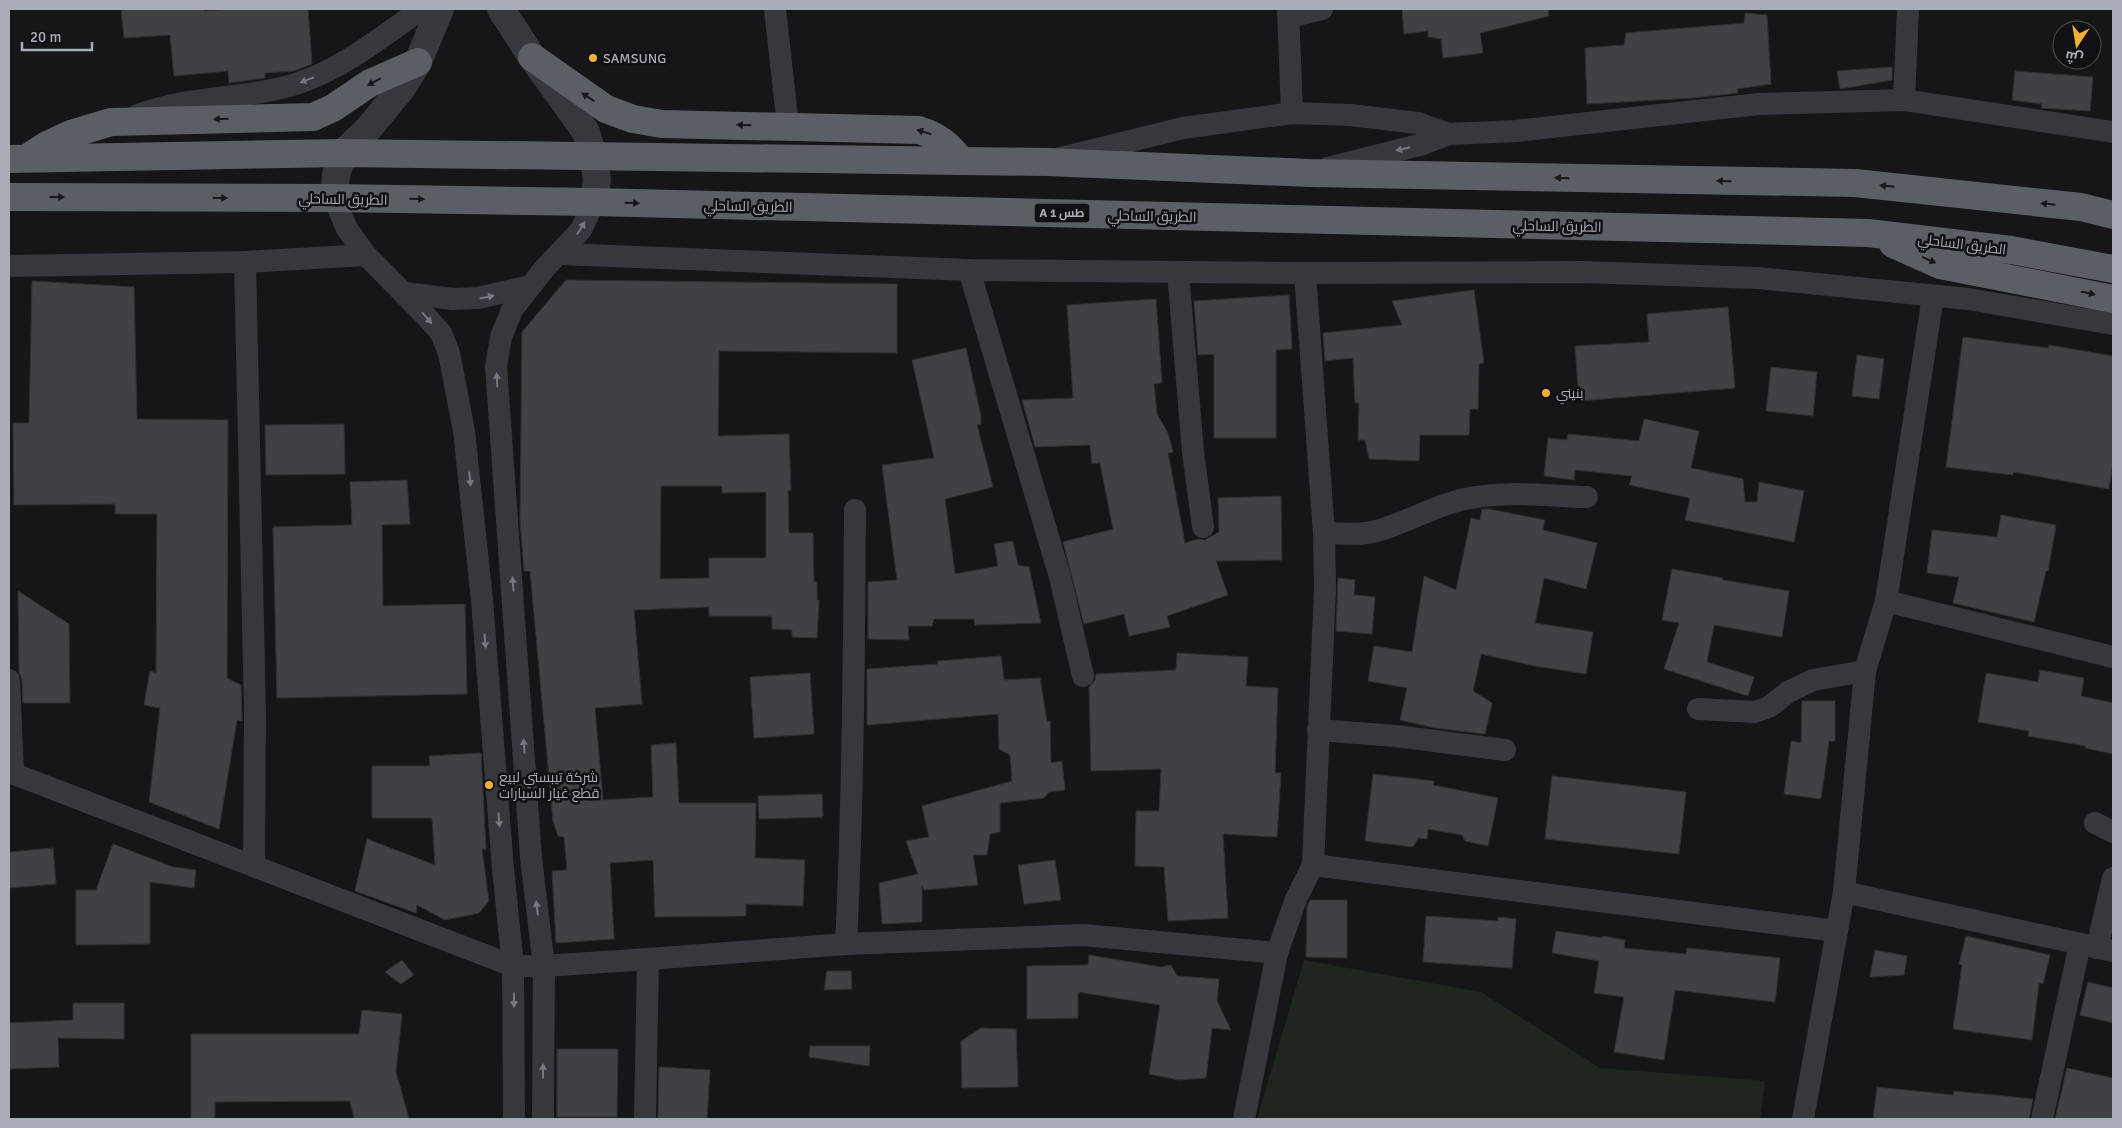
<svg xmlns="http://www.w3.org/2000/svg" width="2122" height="1128" font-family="Signika,Cairo,sans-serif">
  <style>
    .green { fill: #1e261f }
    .building { fill: #404145; stroke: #303034; fill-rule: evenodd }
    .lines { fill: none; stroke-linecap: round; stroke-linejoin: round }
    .minor { stroke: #37383d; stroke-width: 22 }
    .tertiary { stroke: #37383d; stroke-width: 28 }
    .trunk { stroke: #5b5e65; stroke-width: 28 }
    .oneway { fill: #757881 }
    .oneway2 { fill: #18191b }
    .poi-dot { fill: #f2b134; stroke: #111113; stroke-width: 2 }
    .labels { text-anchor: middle; stroke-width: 5; stroke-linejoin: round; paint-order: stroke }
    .shield { fill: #111113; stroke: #7b7e86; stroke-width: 1 }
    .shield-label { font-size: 12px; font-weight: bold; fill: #a8adb8 }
    .poi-label { font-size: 14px; fill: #a8adb8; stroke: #111113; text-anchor: start }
    .street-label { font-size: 14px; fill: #a8adb8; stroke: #111113 }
  </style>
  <rect width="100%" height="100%" fill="#161618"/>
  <path class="green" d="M 1304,960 L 1481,992 L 1600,1068 L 1765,1081 L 1760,1119 L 1257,1119 Z"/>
  <g class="building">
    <path d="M 121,9 L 204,9 L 204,11 L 238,9 L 308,9 L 312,64 L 294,71 L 265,73 L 265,78 L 229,83 L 228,71 L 174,76 L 170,35 L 124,38 Z"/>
    <path d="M 1402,9 L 1548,9 L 1549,16 L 1480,33 L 1483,53 L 1443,58 L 1441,39 L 1428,37 L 1428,31 L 1404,34 Z"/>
    <path d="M 1745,13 L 1767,15 L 1771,84 L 1737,89 L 1738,93 L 1693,98 L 1587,104 L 1585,48 L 1624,45 L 1626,33 L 1744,23 Z"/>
    <path d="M 1892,67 L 1892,80 L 1840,89 L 1837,71 Z"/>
    <path d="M 2015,71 L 2093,77 L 2090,111 L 2041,108 L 2042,104 L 2012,100 Z"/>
    <path d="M 566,280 L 897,284 L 897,353 L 719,351 L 718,436 L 789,434 L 791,490 L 788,491 L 789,533 L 813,533 L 814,582 L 817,582 L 817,600 L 819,600 L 817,638 L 792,637 L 792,630 L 772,629 L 772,616 L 709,616 L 709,607 L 634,610 L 642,704 L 595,708 L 603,800 L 653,797 L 651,745 L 676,743 L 679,803 L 756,803 L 755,858 L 805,860 L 803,906 L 746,904 L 746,916 L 655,917 L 653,860 L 610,863 L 614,939 L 556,943 L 552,871 L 567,870 L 564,837 L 558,836 L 553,821 L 530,571 L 524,571 L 520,519 L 522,332 ZM 661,486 L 722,486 L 722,493 L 766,492 L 766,558 L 709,558 L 709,578 L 660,579 Z"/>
    <path d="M 32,281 L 134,287 L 137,419 L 228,420 L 227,678 L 241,685 L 242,721 L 237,720 L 219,829 L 149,802 L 160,708 L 144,705 L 150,671 L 156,673 L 157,514 L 115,514 L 115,504 L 14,505 L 13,423 L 29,423 Z"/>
    <path d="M 1474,290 L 1484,363 L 1479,364 L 1478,409 L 1470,409 L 1469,435 L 1420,435 L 1419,461 L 1369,459 L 1365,440 L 1358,440 L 1359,403 L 1355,403 L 1353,358 L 1325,361 L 1323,333 L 1402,325 L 1392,301 Z"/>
    <path d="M 1289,295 L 1292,349 L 1276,350 L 1276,438 L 1214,438 L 1214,354 L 1198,355 L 1194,301 Z"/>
    <path d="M 1156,299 L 1162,383 L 1154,384 L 1157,414 L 1168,433 L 1173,452 L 1168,453 L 1185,543 L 1198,539 L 1205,540 L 1219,532 L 1218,498 L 1281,496 L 1282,560 L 1216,561 L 1228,595 L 1167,616 L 1170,627 L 1129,636 L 1124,614 L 1084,624 L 1063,542 L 1113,529 L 1100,463 L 1092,464 L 1090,445 L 1035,447 L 1022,400 L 1073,398 L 1067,305 Z"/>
    <path d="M 1728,307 L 1735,388 L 1579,401 L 1575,346 L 1649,342 L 1647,314 Z"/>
    <path d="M 1963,337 L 2048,348 L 2049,345 L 2113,356 L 2113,461 L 2109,489 L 2013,472 L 2013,475 L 1946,467 Z"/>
    <path d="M 966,348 L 981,416 L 981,424 L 977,425 L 993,487 L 945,499 L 955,574 L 998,566 L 994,544 L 1013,541 L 1018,565 L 1029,567 L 1041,623 L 975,625 L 974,619 L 934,619 L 932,626 L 908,626 L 909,640 L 868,639 L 868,582 L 897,580 L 882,465 L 934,458 L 912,360 Z"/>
    <path d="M 1857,355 L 1884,359 L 1879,399 L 1852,396 Z"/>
    <path d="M 1771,367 L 1817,372 L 1813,416 L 1766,411 Z"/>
    <path d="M 1644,419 L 1699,431 L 1691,468 L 1743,479 L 1745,502 L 1757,502 L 1759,482 L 1804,491 L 1794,542 L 1685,520 L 1690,498 L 1629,485 L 1632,476 L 1575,470 L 1574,480 L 1544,476 L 1548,438 L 1567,440 L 1568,434 L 1639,441 Z"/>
    <path d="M 344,424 L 345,474 L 266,475 L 265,425 Z"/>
    <path d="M 407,480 L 410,524 L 382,525 L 383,606 L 465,604 L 467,694 L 277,698 L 273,527 L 352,525 L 350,482 Z"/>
    <path d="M 1482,509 L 1489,509 L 1545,520 L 1543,530 L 1597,543 L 1586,589 L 1544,578 L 1535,623 L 1593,632 L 1586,674 L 1535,666 L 1481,654 L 1473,691 L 1492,703 L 1485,734 L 1435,728 L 1400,720 L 1407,688 L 1368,681 L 1374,646 L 1412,652 L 1424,576 L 1456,590 L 1471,518 L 1480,520 Z"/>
    <path d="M 2001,515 L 2056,525 L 2048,571 L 2046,571 L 2034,622 L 1953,603 L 1959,577 L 1927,573 L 1932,530 L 1997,537 Z"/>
    <path d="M 1672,569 L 1723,578 L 1723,580 L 1789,591 L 1782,637 L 1714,625 L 1707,662 L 1754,677 L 1748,696 L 1664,669 L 1679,623 L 1662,620 Z"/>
    <path d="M 1338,578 L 1355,580 L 1354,595 L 1375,597 L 1372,634 L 1336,631 Z"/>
    <path d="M 18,591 L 69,624 L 70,703 L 23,703 L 22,679 L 19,672 Z"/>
    <path d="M 1177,653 L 1248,657 L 1246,686 L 1278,688 L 1275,773 L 1281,773 L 1277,837 L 1223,834 L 1228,918 L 1168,921 L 1164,867 L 1135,866 L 1136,811 L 1159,811 L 1161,769 L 1091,771 L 1089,687 L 1095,680 L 1096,674 L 1176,670 Z"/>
    <path d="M 1001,656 L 1004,680 L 1040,678 L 1047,721 L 1050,721 L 1051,763 L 1062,761 L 1065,790 L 1049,792 L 1044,798 L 1000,803 L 1000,832 L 990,834 L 987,855 L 973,855 L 978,885 L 924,890 L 922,886 L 922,922 L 882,924 L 879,883 L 918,874 L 906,841 L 929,837 L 922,806 L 1012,781 L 1011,766 L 1010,755 L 999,749 L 998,714 L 867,725 L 867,669 L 938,664 L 938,661 Z"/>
    <path d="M 2040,670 L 2084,678 L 2081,696 L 2113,703 L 2113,754 L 2085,748 L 2086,746 L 2028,736 L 2029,731 L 1978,722 L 1986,673 L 2038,682 Z"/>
    <path d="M 810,673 L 814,734 L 754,738 L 750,677 Z"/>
    <path d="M 1802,701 L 1835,701 L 1835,741 L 1829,741 L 1821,799 L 1784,794 L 1791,741 L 1801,743 Z"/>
    <path d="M 481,753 L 486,849 L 482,849 L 489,901 L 479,913 L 445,920 L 417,905 L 416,913 L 355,891 L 367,839 L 435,865 L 432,818 L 372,818 L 372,766 L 430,766 L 429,756 Z"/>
    <path d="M 1373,774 L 1434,781 L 1433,785 L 1498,798 L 1488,846 L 1465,841 L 1462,835 L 1428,829 L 1427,839 L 1418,838 L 1413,847 L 1365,841 Z"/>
    <path d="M 1552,776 L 1686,792 L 1679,854 L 1545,839 Z"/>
    <path d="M 822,794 L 823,817 L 759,819 L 758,796 Z"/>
    <path d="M 113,844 L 173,867 L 196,870 L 194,888 L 150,882 L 150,944 L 76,945 L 76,890 L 96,890 Z"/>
    <path d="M 53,848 L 56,884 L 9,888 L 9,852 Z"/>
    <path d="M 1055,860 L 1061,900 L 1024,904 L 1018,865 Z"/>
    <path d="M 1310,900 L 1347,900 L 1347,958 L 1306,957 L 1307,907 Z"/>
    <path d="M 1426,916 L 1498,921 L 1498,917 L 1516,919 L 1512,968 L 1423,962 Z"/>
    <path d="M 1556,931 L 1602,938 L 1602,936 L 1625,940 L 1624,948 L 1686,954 L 1687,948 L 1780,958 L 1775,1002 L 1675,990 L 1664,1060 L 1614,1052 L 1624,997 L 1594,993 L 1599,961 L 1552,953 Z"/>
    <path d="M 1966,936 L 2050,955 L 2043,984 L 2039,983 L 2032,1040 L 1953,1029 L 1962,965 L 1959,964 Z"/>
    <path d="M 1875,950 L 1907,956 L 1904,975 L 1870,977 Z"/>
    <path d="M 1089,955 L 1161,967 L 1171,965 L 1177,976 L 1219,979 L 1217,1001 L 1231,1030 L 1212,1028 L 1206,1078 L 1179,1080 L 1149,1074 L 1160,1005 L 1078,992 L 1078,1018 L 1027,1019 L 1027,966 L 1088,965 Z"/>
    <path d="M 402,960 L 414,975 L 401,984 L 385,972 Z"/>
    <path d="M 827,971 L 851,971 L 852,989 L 824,990 Z"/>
    <path d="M 2088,982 L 2113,988 L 2113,1023 L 2080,1015 Z"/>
    <path d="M 73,1003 L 124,1003 L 124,1039 L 58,1038 L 59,1067 L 9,1069 L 9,1023 L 73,1020 Z"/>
    <path d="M 362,1010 L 402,1014 L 396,1072 L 409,1119 L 354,1119 L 350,1101 L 215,1102 L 215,1119 L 191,1119 L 191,1034 L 359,1034 Z"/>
    <path d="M 981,1028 L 1016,1029 L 1018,1087 L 962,1088 L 961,1041 Z"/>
    <path d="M 810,1046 L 870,1046 L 869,1066 L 809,1057 Z"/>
    <path d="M 557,1049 L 618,1049 L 617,1117 L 557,1117 Z"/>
    <path d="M 659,1067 L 710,1070 L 707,1119 L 658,1119 Z"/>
    <path d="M 2067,1068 L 2113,1078 L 2113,1119 L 2055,1119 Z"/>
    <path d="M 1877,1087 L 1953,1095 L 1954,1091 L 2033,1099 L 2029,1119 L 1873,1119 Z"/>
  </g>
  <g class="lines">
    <g class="minor">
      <path d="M 775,9 L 788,126"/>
      <path d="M 1288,9 L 1292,113"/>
      <path d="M 1289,17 L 1322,9"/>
      <path d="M 1904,100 L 1908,9"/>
      <path d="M 136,116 C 187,95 244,100 296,84 C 343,69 382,36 422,9"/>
      <path d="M 1057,159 L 1183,128 L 1292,113 L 1350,115 L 1418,123 L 1449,134"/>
      <path d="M 1328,168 L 1423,144 L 1449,134 L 1516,131 L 1759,104 L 1904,100 L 2113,132"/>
      <path d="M 334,198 L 347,229 L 366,255 L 423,313 L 441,333 L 449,353 L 464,431 L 482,600 L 503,869 L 513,966 L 514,1119"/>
      <path d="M 560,254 L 969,270 L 1305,273 L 1583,272 L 1758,278 L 1968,299 L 2113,324"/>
      <path d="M 245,262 L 255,714 L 254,866"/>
      <path d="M 9,266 L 245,262 L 366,255"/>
      <path d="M 969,270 L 1060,577 L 1083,676"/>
      <path d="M 1178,272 L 1193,452 L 1203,527"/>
      <path d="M 404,293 L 453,299 L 478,298 L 530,286"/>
      <path d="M 1324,533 C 1338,533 1353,535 1367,533 C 1401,527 1431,506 1465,499 C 1504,490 1548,496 1587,497"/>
      <path d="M 1886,601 L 2113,657"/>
      <path d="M 9,680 L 13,772"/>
      <path d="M 1698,709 L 1755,712 L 1769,707 L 1788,692 L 1813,680 L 1865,671"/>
      <path d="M 1318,730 L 1396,736 L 1505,750"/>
      <path d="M 9,772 L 513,966 L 544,966 L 648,959 L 846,944 L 1083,935 L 1277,953"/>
      <path d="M 2095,823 L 2113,832"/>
      <path d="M 1313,865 L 1837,931"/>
      <path d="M 1844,892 L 2113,951"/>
      <path d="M 846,944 C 853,799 854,655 855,510"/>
      <path d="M 2097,948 L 2113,878"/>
      <path d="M 543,1119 L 544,966 L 531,858 L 496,366 L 501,337 L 512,310 L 544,269 L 581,230 L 594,202"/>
      <path d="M 645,1119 L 648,959"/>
      <path d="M 1244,1119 L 1277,953 L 1296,899 L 1313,865 L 1325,589 L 1324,533 L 1305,273"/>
      <path d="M 1803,1119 L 1844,892 L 1865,671 L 1886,601 L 1933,296"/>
      <path d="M 2042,1119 L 2080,944"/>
    </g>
    <g class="tertiary">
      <path d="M 501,9 L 532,57 L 586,132 L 593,155 L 597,179 L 594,202"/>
      <path d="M 334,198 L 336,175 L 343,153 L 369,128 L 401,89 L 418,62 L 440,9"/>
    </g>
    <g class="trunk">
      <path d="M 532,57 L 606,109 L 633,119 L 662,124 L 919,130 C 938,136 949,145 961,161"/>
      <path d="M 27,158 L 47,145 L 71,134 L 111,122 L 313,117 L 333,108 L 370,83 L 418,62"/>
      <path d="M 9,159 L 343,153 L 1047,162 L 1309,173 L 1855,183 L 2081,207 L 2113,215"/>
      <path d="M 9,197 L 334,198 L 594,202 L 1868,233 L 2011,250 L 2113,269"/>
      <path d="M 1893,244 L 1940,265 L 2113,299"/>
    </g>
  </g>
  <defs><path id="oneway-solid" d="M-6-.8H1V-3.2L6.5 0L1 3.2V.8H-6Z" transform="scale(1.25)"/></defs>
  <g class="oneway">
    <use href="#oneway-solid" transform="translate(307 80) rotate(160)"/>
    <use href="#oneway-solid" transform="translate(1403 149) rotate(167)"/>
    <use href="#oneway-solid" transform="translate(581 228) rotate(-58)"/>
    <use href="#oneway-solid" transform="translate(487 297) rotate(-11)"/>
    <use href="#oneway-solid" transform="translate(427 318) rotate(49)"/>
    <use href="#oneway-solid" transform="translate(497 380) rotate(-93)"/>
    <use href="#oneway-solid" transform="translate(470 479) rotate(84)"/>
    <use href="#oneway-solid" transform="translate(513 584) rotate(-95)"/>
    <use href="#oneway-solid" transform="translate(485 641) rotate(86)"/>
    <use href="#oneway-solid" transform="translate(524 746) rotate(-94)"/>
    <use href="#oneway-solid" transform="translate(499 820) rotate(86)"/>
    <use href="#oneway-solid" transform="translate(537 908) rotate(-97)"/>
    <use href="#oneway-solid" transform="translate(514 1000) rotate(90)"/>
    <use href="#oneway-solid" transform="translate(543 1071) rotate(-90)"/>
  </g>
  <g class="oneway2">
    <use href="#oneway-solid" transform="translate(374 82) rotate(152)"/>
    <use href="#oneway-solid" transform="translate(588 97) rotate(-147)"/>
    <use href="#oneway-solid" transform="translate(221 119) rotate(179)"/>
    <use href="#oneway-solid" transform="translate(744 125) rotate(-179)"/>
    <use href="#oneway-solid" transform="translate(924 132) rotate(-163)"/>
    <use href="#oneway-solid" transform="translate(1562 178) rotate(-179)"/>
    <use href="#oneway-solid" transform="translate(1724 181) rotate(-179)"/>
    <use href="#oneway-solid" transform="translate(1887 186) rotate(-174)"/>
    <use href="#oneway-solid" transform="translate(57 197)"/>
    <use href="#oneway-solid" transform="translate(220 198)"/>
    <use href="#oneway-solid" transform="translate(417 199) rotate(1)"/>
    <use href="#oneway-solid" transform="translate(632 203) rotate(1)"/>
    <use href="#oneway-solid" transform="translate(2048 204) rotate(-174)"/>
    <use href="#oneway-solid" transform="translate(1929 260) rotate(24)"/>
    <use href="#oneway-solid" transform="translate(2088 293) rotate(12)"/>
  </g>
  <g class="poi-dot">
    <circle cx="593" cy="58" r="5"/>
    <circle cx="1546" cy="393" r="5"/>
    <circle cx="489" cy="785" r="5"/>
  </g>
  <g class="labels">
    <rect class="shield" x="1034.5" y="203.5" width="55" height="19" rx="4"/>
    <g class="shield-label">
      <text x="1062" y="217">A 1 طس</text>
    </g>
    <g class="poi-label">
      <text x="603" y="63">SAMSUNG</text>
      <text x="1556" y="398">بنيني</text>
      <text x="499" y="782">شركة تيبستي لبيع<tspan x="499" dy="16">قطع غيار السيارات</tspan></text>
    </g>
    <g class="street-label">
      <text transform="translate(343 199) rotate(1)" y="5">الطريق الساحلي</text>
      <text transform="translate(748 206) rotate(1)" y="5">الطريق الساحلي</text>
      <text transform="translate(1152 216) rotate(1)" y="5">الطريق الساحلي</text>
      <text transform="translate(1557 226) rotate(1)" y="5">الطريق الساحلي</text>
      <text transform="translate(1962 244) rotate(7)" y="5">الطريق الساحلي</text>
    </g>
  </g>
  <rect width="2122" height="1128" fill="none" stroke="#a8adb8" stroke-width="20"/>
  <g transform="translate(2077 45) rotate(192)"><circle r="24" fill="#111113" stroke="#4d4f55"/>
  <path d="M0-4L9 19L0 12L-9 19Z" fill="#f2b134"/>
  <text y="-8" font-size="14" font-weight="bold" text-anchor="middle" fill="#a8adb8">ش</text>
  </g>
  <path d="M22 42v8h70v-8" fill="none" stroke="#a8adb8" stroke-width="2.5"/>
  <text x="30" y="42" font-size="15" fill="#a8adb8" stroke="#111113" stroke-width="4" paint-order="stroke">20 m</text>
</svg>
